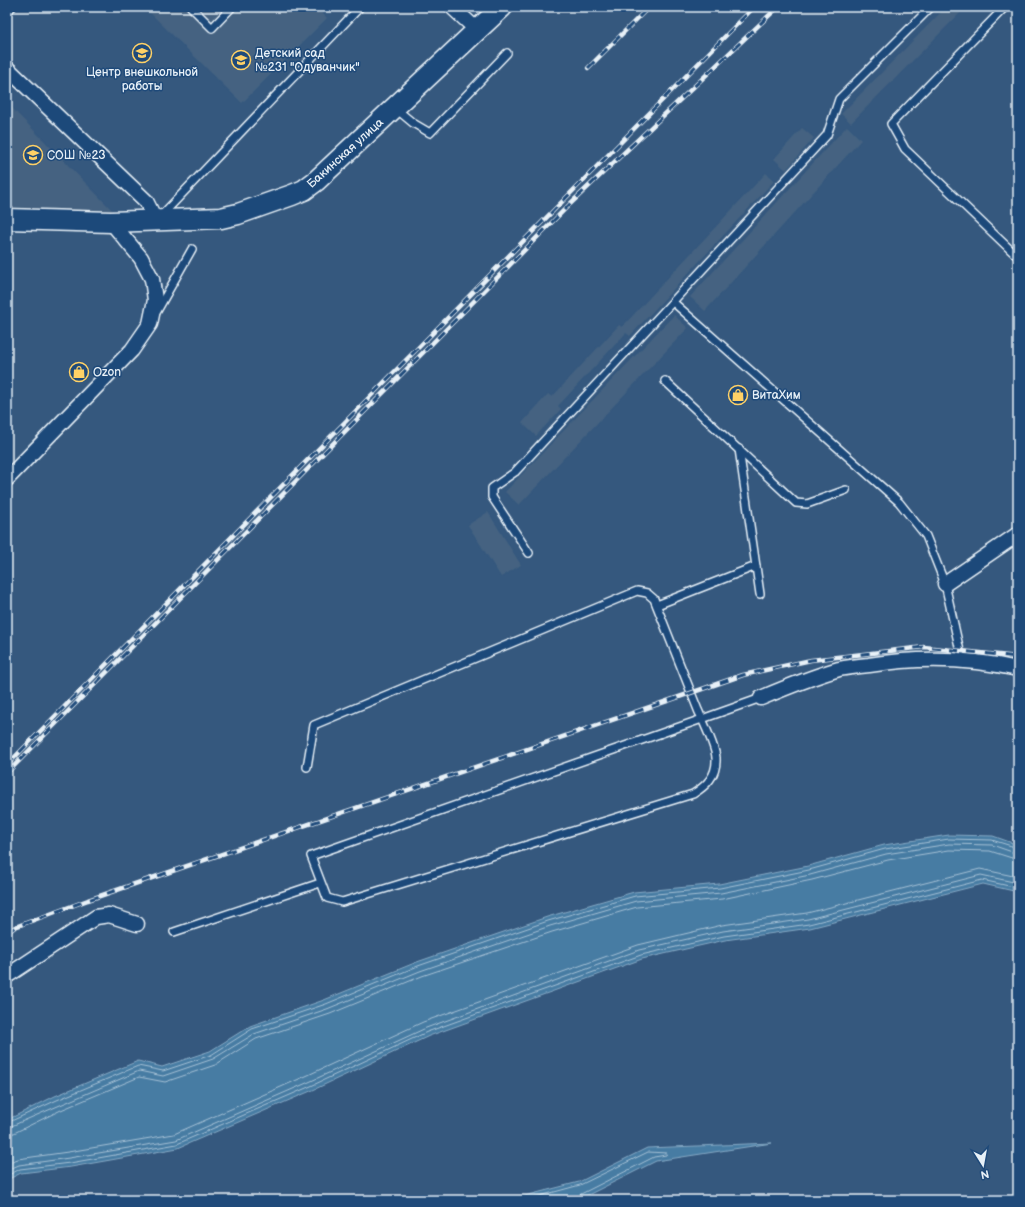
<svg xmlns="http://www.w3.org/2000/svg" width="1025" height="1207" font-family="'Balsamiq Sans',sans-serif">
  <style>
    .built { fill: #446281 }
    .water { fill: #467ba3; stroke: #87aac5 }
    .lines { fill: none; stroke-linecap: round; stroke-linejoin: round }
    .shore { stroke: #a7c2d6; stroke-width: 1 }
    .service-casing { stroke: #e8f1f8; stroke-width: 10 }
    .minor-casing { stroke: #e8f1f8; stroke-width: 17 }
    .secondary-casing { stroke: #e8f1f8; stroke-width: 23 }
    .service { stroke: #1f4a7a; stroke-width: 7 }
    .minor { stroke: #1f4a7a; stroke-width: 14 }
    .secondary { stroke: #1f4a7a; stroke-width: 20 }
    .rail-casing { stroke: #e8f1f8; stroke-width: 4.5 }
    .rail { stroke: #1f4a7a; stroke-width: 3; stroke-dasharray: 9; stroke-linecap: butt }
    .labels { text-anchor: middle; stroke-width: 3; stroke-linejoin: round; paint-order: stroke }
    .poi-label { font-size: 12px; fill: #e8f1f8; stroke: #1f4a7a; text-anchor: start }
    .street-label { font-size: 12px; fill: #e8f1f8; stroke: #1f4a7a }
  </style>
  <rect width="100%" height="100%" fill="#35587e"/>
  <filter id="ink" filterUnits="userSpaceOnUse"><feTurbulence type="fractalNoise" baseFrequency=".025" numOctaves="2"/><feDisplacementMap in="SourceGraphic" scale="8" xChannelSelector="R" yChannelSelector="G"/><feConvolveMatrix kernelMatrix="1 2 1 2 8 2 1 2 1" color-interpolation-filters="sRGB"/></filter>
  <g filter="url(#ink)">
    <g class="built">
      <path d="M 144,7 L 316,7 L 327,18 L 242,103 Z"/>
      <path d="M 946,7 L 966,7 L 851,123 L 841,114 Z"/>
      <path d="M 7,103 L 114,212 L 7,208 Z"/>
      <path d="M 847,126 L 861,140 L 705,311 L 690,297 Z"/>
      <path d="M 802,128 L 814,138 L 786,170 L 774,159 Z"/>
      <path d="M 766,173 L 774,181 L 630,336 L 626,333 L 558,406 L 561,409 L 536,436 L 522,423 L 548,394 L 552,397 L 619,325 L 622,327 Z"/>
      <path d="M 674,315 L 688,328 L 519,505 L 505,492 Z"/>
      <path d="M 488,512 L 521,565 L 501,577 L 468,525 Z"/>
    </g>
    <g class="water">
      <path d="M 949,835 L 993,836 L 1018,845 L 1018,892 L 983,884 L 810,928 L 725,940 L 642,959 L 429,1036 L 313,1090 L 178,1148 L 71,1167 L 21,1173 L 7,1180 L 7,1120 L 55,1096 L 138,1061 L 162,1067 L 210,1051 L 250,1026 L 324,1000 L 417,962 L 547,917 L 634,892 L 719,884 L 808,866 L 884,845 Z"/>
      <path d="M 772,1143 L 656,1161 L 578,1200 L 509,1200 L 579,1182 L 647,1148 Z"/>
    </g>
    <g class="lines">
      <g class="shore">
        <path d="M 7,1123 L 57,1100 L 138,1066 L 163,1071 L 211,1055 L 252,1029 L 326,1004 L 418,966 L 548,921 L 635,896 L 720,888 L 809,870 L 885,849 L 949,839 L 992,840 L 1018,848"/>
        <path d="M 7,1128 L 139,1071 L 163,1076 L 213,1059 L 254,1034 L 327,1009 L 420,971 L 550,926 L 636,901 L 721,893 L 810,875 L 886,854 L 949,844 L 992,845 L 1018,854"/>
        <path d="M 7,1134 L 14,1133 L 61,1110 L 139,1077 L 165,1082 L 215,1065 L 256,1039 L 330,1014 L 422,976 L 552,932 L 637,907 L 722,899 L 812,880 L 888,860 L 949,850 L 990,851 L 1018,860"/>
        <path d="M 7,1163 L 18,1159 L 68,1152 L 174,1134 L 306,1076 L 423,1022 L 638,945 L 722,925 L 807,913 L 980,869 L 1018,877"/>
        <path d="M 7,1170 L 19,1165 L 69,1158 L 176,1140 L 309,1082 L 426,1028 L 639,950 L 723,931 L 808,919 L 981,875 L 1018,883"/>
        <path d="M 7,1176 L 20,1169 L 70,1163 L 177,1144 L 311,1086 L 427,1032 L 641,955 L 724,936 L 809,924 L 982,880 L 1018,888"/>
        <path d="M 525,1200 L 580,1185 L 648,1152 L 667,1153 L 666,1155 L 654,1157 L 579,1195 L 577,1200"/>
      </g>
      <g class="service-casing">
        <g id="service">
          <path d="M 191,7 L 212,28 L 232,7"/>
          <path d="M 1005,7 L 891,124 L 905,149 L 1018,257"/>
          <path d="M 7,12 L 12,7"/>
          <path d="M 395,108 L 413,123 L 430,133 L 507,53"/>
          <path d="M 160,217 L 360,7"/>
          <path d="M 673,302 L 899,502 L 926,536 L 945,584 L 962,660"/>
          <path d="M 157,311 L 192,249"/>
          <path d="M 665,381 L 796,503 L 807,504 L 846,490"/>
          <path d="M 739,449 L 760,594"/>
          <path d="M 529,553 L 492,497 L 492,488 L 515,472 L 827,135 L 839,99 L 931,7"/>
          <path d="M 657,605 L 756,566"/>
          <path d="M 307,767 L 314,725 L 637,591 L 647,593 L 654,599 C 669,636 683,673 698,710 C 703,721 716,748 716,758 C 717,776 706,786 693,794 L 342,902 L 327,898 L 311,856 L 702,719 L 761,698"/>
          <path d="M 174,932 L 320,883"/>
        </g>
      </g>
      <g class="minor-casing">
        <g id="minor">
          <path d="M 452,7 L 478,31"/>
          <path d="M 7,68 L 146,201 L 156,221"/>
          <path d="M 7,479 L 132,350 L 150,324 L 155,300 L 152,279 L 141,258 L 111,222"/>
          <path d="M 945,584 L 1018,534"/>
          <path d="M 761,698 C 787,687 812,677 839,669 C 849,667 859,666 869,665 C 919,657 969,658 1018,669"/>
          <path d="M 7,976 L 96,917 L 109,915 L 137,924"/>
        </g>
      </g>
      <g class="secondary-casing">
        <path id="secondary" d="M 7,219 L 111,222 L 221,218 L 238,214 L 292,195 L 304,190 L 316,181 L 502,7"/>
      </g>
      <use href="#service" class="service"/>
      <use href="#minor" class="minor"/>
      <use href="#secondary" class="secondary"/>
      <g class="rail-casing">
        <g id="rail">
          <path d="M 588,68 L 649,7"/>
          <path d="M 7,765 L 754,7"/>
          <path d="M 7,773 L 570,204 L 778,7"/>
          <path d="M 7,933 L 15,927 L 88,900 L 743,675 L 811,660 L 924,647 L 1018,657"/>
        </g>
      </g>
      <use href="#rail" class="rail"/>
    </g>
  </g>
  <defs>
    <g id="school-ring" transform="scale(1)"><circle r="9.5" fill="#1f4a7a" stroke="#ffd166" stroke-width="1.5"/><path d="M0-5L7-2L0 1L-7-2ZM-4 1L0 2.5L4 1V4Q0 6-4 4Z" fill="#ffd166"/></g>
    <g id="shop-ring" transform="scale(1)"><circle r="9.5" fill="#1f4a7a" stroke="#ffd166" stroke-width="1.5"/><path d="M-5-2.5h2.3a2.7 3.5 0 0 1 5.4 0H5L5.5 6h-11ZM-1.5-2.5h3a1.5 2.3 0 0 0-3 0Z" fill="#ffd166"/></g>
  </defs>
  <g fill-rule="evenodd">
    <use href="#school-ring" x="142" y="53"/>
    <use href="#school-ring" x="241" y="60"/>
    <use href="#school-ring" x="33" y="155"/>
    <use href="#shop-ring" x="79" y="372"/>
    <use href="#shop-ring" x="738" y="395"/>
  </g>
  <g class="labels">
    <g class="poi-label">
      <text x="255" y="57">Детский сад<tspan x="255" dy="14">№231 "Одуванчик"</tspan></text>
      <text x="142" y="76" text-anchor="middle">Центр внешкольной<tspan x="142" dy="14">работы</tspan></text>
      <text x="47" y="159">СОШ №23</text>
      <text x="93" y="376">Ozon</text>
      <text x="752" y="399">ВитаХим</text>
    </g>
    <g class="street-label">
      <text transform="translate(345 153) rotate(-42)" y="4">Бакинская улица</text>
    </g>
  </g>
  <rect width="1025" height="1207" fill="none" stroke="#1f4a7a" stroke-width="24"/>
  <rect x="12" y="12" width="1001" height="1183" fill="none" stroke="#e8f1f8" stroke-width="1.5" filter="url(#ink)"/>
  <g transform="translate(983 1165) rotate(169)" stroke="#1f4a7a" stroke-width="3" paint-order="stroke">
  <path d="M0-3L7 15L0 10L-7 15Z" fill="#e8f1f8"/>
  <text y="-6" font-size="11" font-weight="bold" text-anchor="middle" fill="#e8f1f8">N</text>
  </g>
</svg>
